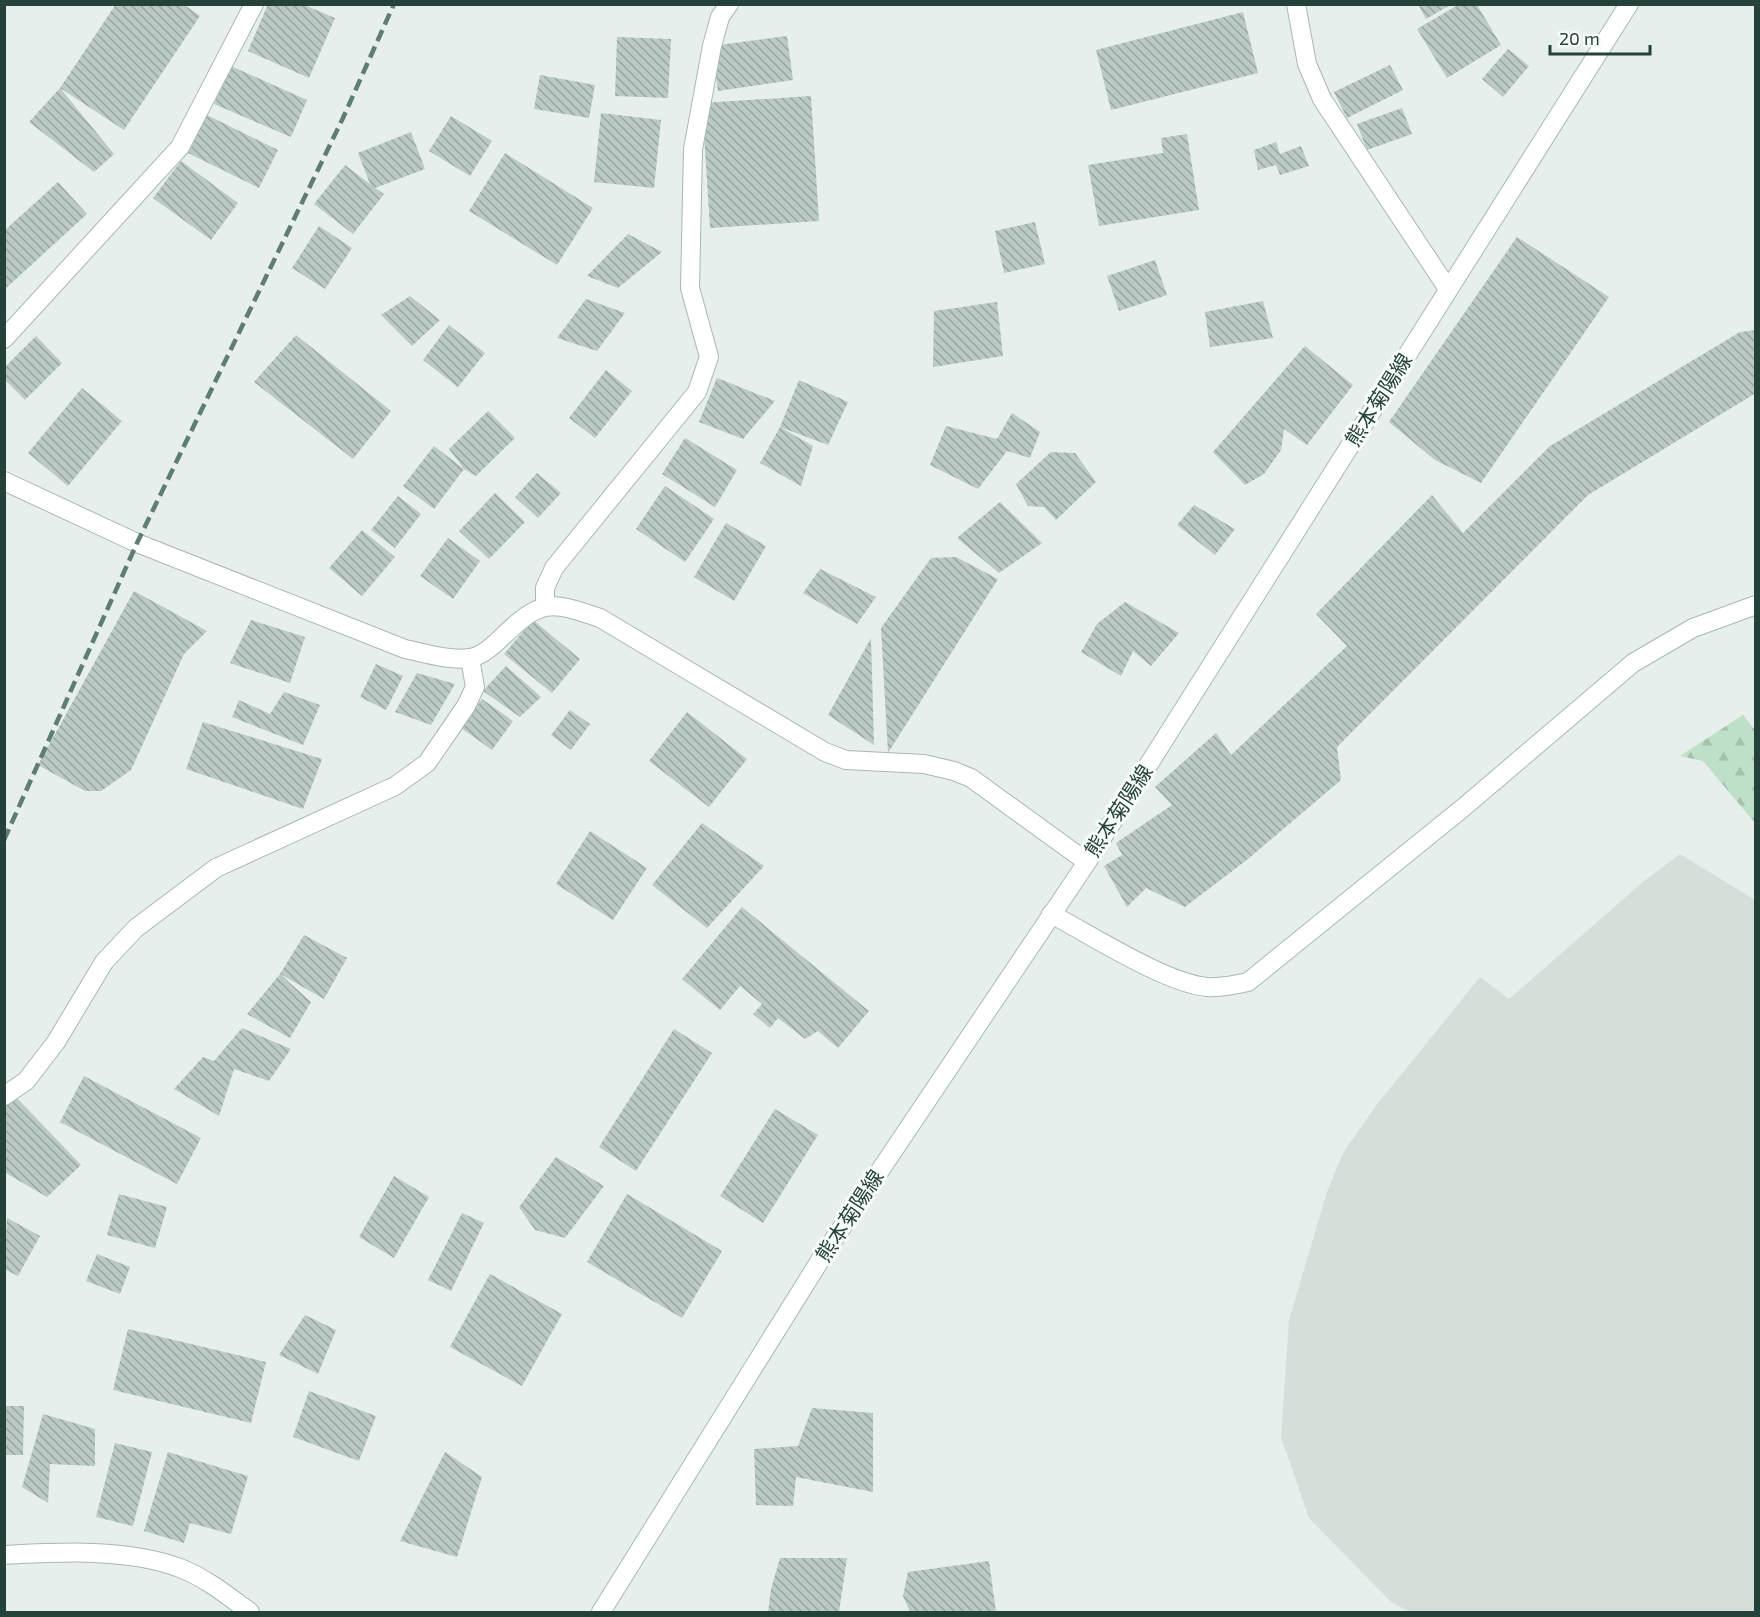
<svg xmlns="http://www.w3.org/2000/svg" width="1760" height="1617" font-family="'Exo 2','Noto Sans JP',sans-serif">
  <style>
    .built { fill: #d4dfda }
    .forest { fill: url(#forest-firs) }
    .building { fill: url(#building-back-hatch) }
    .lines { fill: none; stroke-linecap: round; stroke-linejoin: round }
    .street-casing { stroke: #a8b8b2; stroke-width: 20 }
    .secondary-casing { stroke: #a4bbb3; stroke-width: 20 }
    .street { stroke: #fff; stroke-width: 18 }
    .secondary { stroke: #fff; stroke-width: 18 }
    .rail { stroke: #5f7d75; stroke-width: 4.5; stroke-dasharray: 12 6; stroke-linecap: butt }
    .labels { text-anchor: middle; stroke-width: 6; stroke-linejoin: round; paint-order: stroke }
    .street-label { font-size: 21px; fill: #24423a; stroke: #f7fbf9 }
  </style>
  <defs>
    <pattern id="forest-firs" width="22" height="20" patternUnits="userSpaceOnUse" patternTransform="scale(1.5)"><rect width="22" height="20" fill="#bfe0c8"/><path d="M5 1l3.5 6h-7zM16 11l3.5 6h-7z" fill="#a4c1ad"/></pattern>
    <pattern id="building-back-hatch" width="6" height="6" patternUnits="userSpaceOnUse" patternTransform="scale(1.5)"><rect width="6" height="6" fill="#bbcac4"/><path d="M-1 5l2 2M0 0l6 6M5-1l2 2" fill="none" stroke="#98a6a0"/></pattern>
  </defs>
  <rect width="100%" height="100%" fill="#e6efeb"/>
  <path class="built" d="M 1680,854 L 1755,900 L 1755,1612 L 1411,1612 L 1392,1603 L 1309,1518 L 1281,1437 L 1289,1320 L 1327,1192 L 1343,1153 L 1375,1107 L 1480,977 L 1509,999 L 1644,881 Z"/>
  <path class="forest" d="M 1743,715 L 1755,730 L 1755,823 L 1703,761 L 1680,756 Z"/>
  <g class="building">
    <path d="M 116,4 L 183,4 L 200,16 L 124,130 L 60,88 L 114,154 L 94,172 L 29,122 L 60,88 Z"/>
    <path d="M 268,4 L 302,4 L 335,18 L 309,78 L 248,51 Z"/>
    <path d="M 1418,4 L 1452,4 L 1426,19 Z"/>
    <path d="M 1458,5 L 1477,5 L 1501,45 L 1447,78 L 1417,29 Z"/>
    <path d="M 1243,12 L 1258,73 L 1111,110 L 1096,50 Z"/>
    <path d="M 787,36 L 793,80 L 718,91 L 712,46 Z"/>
    <path d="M 617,37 L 671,39 L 668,98 L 615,96 Z"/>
    <path d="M 1508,49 L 1529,66 L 1503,97 L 1482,79 Z"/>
    <path d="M 1390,65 L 1403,90 L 1347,118 L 1334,92 Z"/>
    <path d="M 231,66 L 307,100 L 291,137 L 214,104 Z"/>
    <path d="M 540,75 L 595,85 L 589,118 L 534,109 Z"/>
    <path d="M 811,96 L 819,221 L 710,228 L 702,103 Z"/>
    <path d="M 1402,108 L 1412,134 L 1367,150 L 1357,124 Z"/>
    <path d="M 601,113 L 661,120 L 654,188 L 594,182 Z"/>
    <path d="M 207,115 L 278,150 L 259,188 L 188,153 Z"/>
    <path d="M 451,116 L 492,141 L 470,176 L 429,151 Z"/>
    <path d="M 411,132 L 425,169 L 375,188 L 384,194 L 353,234 L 314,204 L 345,165 L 370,184 L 358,153 Z"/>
    <path d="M 1187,134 L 1199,210 L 1099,226 L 1088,165 L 1163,153 L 1161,138 Z"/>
    <path d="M 1276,142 L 1280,154 L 1301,146 L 1309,166 L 1280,175 L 1276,165 L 1258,170 L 1254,150 Z"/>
    <path d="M 505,153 L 593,208 L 557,265 L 469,211 Z"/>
    <path d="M 181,161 L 238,203 L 211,240 L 153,198 Z"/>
    <path d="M 58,182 L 87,214 L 4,290 L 4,231 Z"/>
    <path d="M 1035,222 L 1045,264 L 1004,273 L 995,231 Z"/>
    <path d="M 319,226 L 352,248 L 325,289 L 292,268 Z"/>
    <path d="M 628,234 L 662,252 L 618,288 L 587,276 Z"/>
    <path d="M 1517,237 L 1609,297 L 1481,483 L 1435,460 L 1389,422 Z"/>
    <path d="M 1155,260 L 1167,295 L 1119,311 L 1107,276 Z"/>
    <path d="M 410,296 L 440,320 L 412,346 L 381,315 Z"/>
    <path d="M 586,299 L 625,313 L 597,351 L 557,338 Z"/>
    <path d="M 1263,301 L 1273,338 L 1210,347 L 1205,312 Z"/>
    <path d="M 997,302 L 1003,356 L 933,367 L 934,311 Z"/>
    <path d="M 449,325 L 485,353 L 458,387 L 423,360 Z"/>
    <path d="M 1756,330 L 1756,393 L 1588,495 L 1337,747 L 1341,780 L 1248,859 L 1185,907 L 1146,888 L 1127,907 L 1104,866 L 1122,855 L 1116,843 L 1172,805 L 1155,787 L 1216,733 L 1231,755 L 1347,646 L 1316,614 L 1432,495 L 1463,533 L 1550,446 L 1740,332 Z"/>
    <path d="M 296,335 L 391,411 L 353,459 L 254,382 Z"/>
    <path d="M 36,336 L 62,363 L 25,400 L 4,379 L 4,368 Z"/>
    <path d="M 1305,346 L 1353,385 L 1307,445 L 1284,429 L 1281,450 L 1264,474 L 1245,485 L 1213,452 Z"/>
    <path d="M 606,370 L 632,391 L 595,438 L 569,418 Z"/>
    <path d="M 717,378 L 775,401 L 743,439 L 699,422 Z"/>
    <path d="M 799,380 L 848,402 L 828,445 L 780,427 L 813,446 L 801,486 L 760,463 L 780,427 Z"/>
    <path d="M 82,388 L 122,421 L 68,486 L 28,453 Z"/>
    <path d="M 488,411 L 515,438 L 476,476 L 464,469 L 449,449 Z"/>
    <path d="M 1012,413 L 1040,432 L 1030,458 L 1007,451 L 978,489 L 930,465 L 946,426 L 997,439 Z"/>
    <path d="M 685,438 L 737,470 L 715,507 L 662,474 Z"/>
    <path d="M 434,446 L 464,469 L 434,509 L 403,486 Z"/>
    <path d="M 1051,452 L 1075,453 L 1096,482 L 1056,520 L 1044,507 L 1028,506 L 1016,484 Z"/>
    <path d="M 537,473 L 561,493 L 538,518 L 515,497 Z"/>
    <path d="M 665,486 L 714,519 L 685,562 L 636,529 Z"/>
    <path d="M 495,493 L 525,522 L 489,559 L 459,531 Z"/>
    <path d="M 398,496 L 421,514 L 395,548 L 371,530 Z"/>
    <path d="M 1000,502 L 1042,543 L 999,573 L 957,538 Z"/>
    <path d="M 1194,505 L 1235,529 L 1215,555 L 1177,525 Z"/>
    <path d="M 726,523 L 766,546 L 734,601 L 694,577 Z"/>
    <path d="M 362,530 L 395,557 L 362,596 L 329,568 Z"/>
    <path d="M 448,538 L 480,561 L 453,599 L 420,576 Z"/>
    <path d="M 956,557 L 998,579 L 888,753 L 881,628 L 931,558 Z"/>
    <path d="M 820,569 L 876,597 L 857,624 L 803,593 Z"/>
    <path d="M 134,591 L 207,631 L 184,654 L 131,770 L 101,791 L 85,791 L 38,765 Z"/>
    <path d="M 1125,602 L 1179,633 L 1151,666 L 1133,651 L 1121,676 L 1081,652 L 1097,624 Z"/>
    <path d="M 251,620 L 305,637 L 290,683 L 230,663 Z"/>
    <path d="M 533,620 L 580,659 L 552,693 L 504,654 Z"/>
    <path d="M 871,638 L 874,745 L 828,715 Z"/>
    <path d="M 376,664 L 403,676 L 386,710 L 360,697 Z"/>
    <path d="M 506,666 L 541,697 L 520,717 L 483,691 Z"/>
    <path d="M 417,673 L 455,684 L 431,725 L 395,712 Z"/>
    <path d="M 284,692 L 320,705 L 303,745 L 232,717 L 239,700 L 270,714 Z"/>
    <path d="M 482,699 L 513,721 L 492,750 L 461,728 Z"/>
    <path d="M 570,710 L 590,724 L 571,750 L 551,735 Z"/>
    <path d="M 687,712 L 747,759 L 709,807 L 649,761 Z"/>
    <path d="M 203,722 L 322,759 L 303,809 L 186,769 Z"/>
    <path d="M 702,823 L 764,866 L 707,928 L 652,885 Z"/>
    <path d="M 590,831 L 647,868 L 613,920 L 556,884 Z"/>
    <path d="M 742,907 L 869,1011 L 838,1048 L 818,1031 L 805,1039 L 778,1018 L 770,1028 L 753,1014 L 762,1004 L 740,986 L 720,1010 L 682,979 Z"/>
    <path d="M 304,935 L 347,958 L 324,999 L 280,974 Z"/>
    <path d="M 280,974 L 311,1002 L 290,1038 L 247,1014 Z"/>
    <path d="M 242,1028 L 291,1049 L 269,1081 L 234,1069 L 219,1116 L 174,1089 L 203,1057 L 214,1061 Z"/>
    <path d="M 674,1029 L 712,1053 L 636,1171 L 599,1147 Z"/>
    <path d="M 84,1076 L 201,1138 L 177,1184 L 60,1122 Z"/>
    <path d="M 15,1096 L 81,1165 L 47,1197 L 4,1172 L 4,1106 Z"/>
    <path d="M 775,1109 L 818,1135 L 763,1223 L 720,1196 Z"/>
    <path d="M 556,1157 L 604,1186 L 565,1238 L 535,1230 L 519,1207 Z"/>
    <path d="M 394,1176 L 429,1197 L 394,1258 L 359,1237 Z"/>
    <path d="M 119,1194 L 167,1207 L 155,1248 L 107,1235 Z"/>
    <path d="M 627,1194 L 722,1251 L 682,1318 L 587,1262 Z"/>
    <path d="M 462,1213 L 484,1223 L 451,1291 L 428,1280 Z"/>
    <path d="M 7,1218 L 40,1236 L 18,1276 L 4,1269 Z"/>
    <path d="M 97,1254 L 130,1267 L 120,1294 L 86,1281 Z"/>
    <path d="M 490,1274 L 562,1314 L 522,1386 L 450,1347 Z"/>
    <path d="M 305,1315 L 336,1330 L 318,1374 L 279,1355 Z"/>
    <path d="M 128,1329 L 266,1362 L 251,1423 L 113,1390 Z"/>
    <path d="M 309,1391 L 376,1416 L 359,1461 L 293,1437 Z"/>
    <path d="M 4,1406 L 24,1406 L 23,1455 L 4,1455 Z"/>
    <path d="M 812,1408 L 873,1413 L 873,1492 L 796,1477 L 793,1506 L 756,1505 L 754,1449 L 798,1446 Z"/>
    <path d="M 43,1414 L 95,1429 L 95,1466 L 50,1464 L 48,1503 L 22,1487 Z"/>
    <path d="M 115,1443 L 152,1452 L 133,1526 L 96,1517 Z"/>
    <path d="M 168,1452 L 248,1476 L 231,1534 L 190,1523 L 184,1543 L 144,1531 Z"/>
    <path d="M 445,1452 L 482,1477 L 457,1557 L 400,1541 Z"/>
    <path d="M 780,1558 L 847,1558 L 839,1612 L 768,1612 L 771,1589 Z"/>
    <path d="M 989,1561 L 996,1612 L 910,1612 L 903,1596 L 908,1572 Z"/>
  </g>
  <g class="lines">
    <g class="street-casing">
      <g id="street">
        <path d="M 1296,4 L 1307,64 L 1322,99 L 1448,289"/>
        <path d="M 4,339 L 180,147 L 254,4"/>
        <path d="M 4,481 L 137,543 L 405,649 C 425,653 449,661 470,658 C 481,656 493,646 501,638 C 540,600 549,600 600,618 L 825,752 L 846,760 L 924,764 L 954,771 L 971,778 L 1087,862"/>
        <path d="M 545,606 L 545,588 L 554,568 L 697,392 L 709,357 L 690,288 L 693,149 L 712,46 L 720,17 L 729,4"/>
        <path d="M 4,1096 L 26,1081 L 56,1042 L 104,962 L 136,928 L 216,868 L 395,786 L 427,763 L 466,706 L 475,687 L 470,658"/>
        <path d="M 4,1555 C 59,1552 127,1548 180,1568 C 206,1578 228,1596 250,1612"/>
      </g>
    </g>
    <g class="secondary-casing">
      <g id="secondary">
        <path d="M 1051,914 C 1091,935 1165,983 1207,987 C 1221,988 1235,985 1248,982 L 1464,807 L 1633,663 L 1693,628 L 1756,605"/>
        <path d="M 601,1612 L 824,1254 L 1087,862 L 1629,4"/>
      </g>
    </g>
    <use href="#street" class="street"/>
    <use href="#secondary" class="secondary"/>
    <path class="rail" d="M 4,840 L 137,543 L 343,118 L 394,4"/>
  </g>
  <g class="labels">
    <g class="street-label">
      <text transform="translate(1379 400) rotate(-58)" y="7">熊本菊陽線</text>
      <text transform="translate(1119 811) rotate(-57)" y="7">熊本菊陽線</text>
      <text transform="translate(850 1216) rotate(-57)" y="7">熊本菊陽線</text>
    </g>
  </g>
  <rect width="1760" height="1617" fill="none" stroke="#24423a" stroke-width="12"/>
  <path d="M1550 45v9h100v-9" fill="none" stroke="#24423a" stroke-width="3"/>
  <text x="1559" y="45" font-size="18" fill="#24423a" stroke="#f7fbf9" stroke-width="4.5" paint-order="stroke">20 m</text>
</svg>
